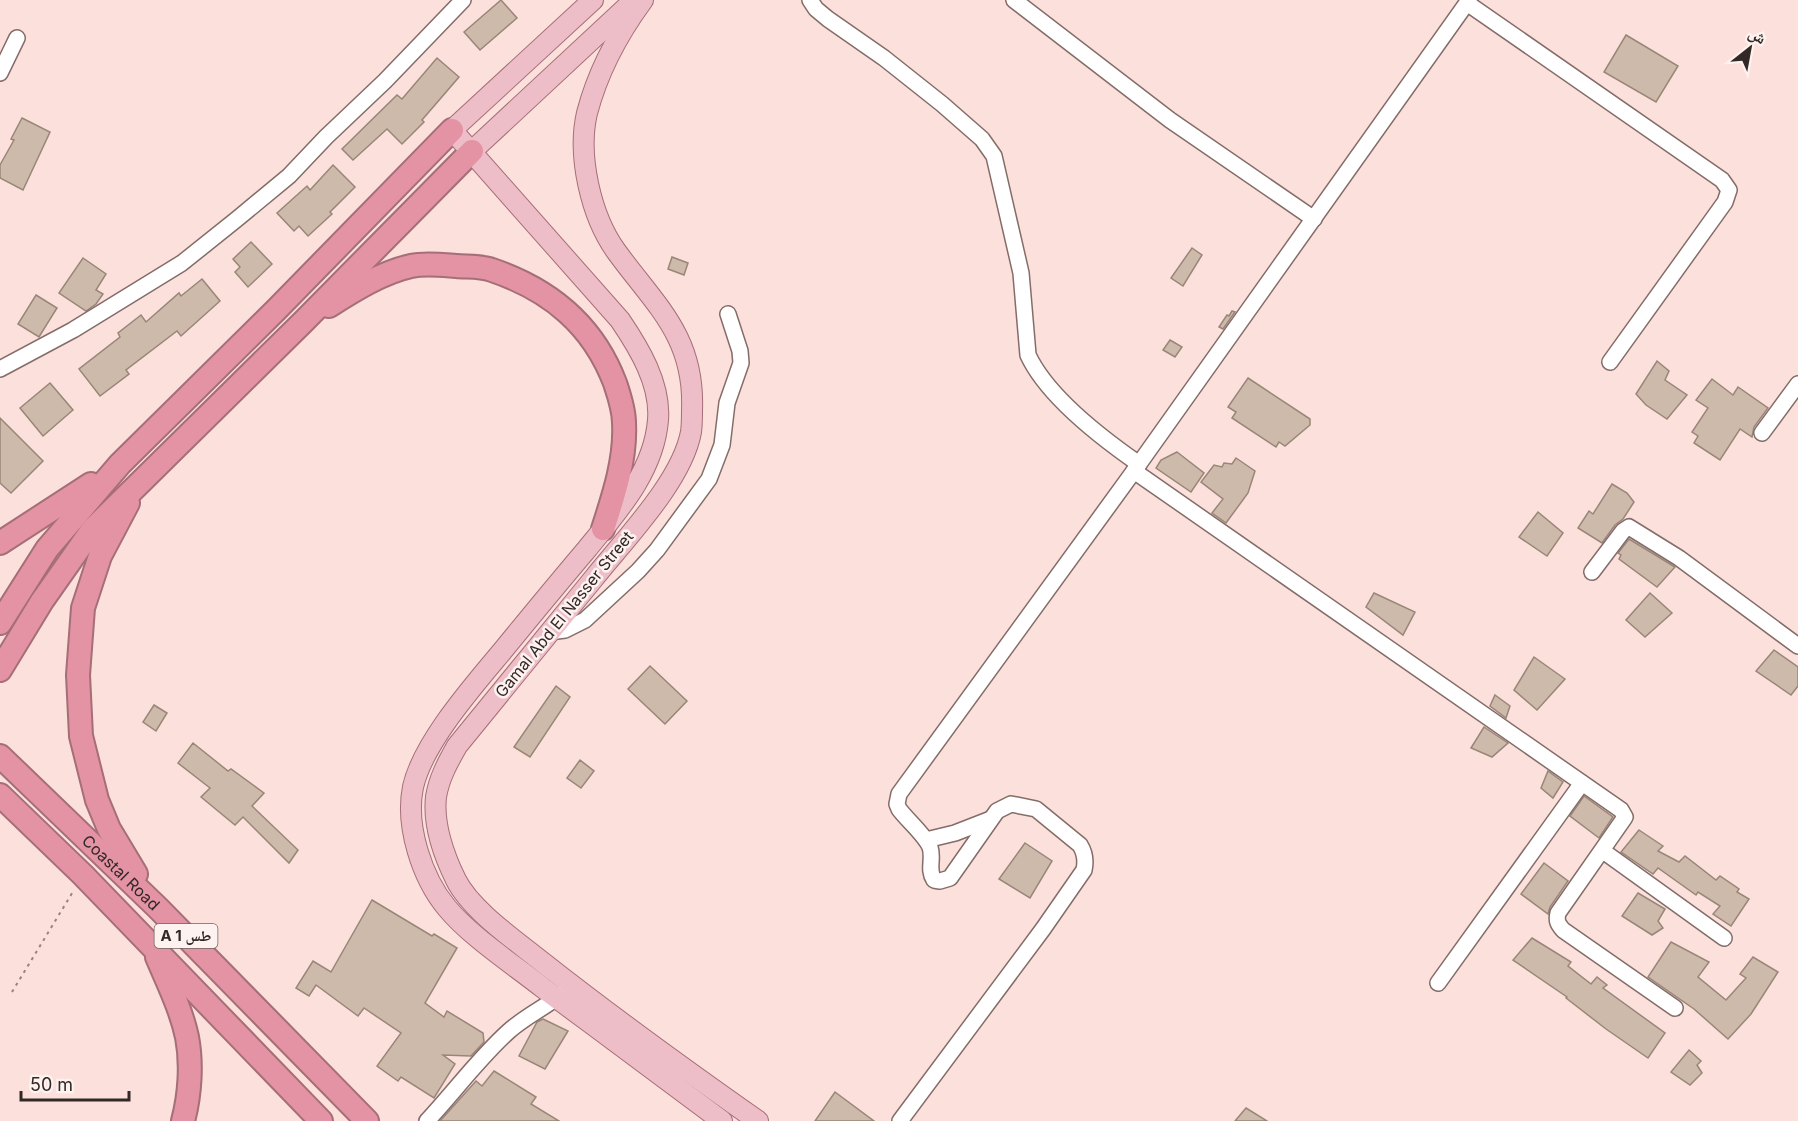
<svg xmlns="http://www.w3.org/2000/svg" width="1798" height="1121" font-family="Inter,'Noto Naskh Arabic',sans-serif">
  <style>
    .building { fill: #cebaab; stroke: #998678; stroke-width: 1.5 }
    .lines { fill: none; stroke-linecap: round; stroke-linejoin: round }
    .minor-casing { stroke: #846c68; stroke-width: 18 }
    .major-casing { stroke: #a56e78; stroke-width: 22 }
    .highway-casing { stroke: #a56e78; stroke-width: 26 }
    .path { stroke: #978581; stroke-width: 2; stroke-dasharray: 3 4.5; stroke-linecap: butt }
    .minor { stroke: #fff; stroke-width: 15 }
    .major { stroke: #eebec8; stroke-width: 20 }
    .highway { stroke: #e393a4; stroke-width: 22 }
    .labels { text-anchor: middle; stroke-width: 5; stroke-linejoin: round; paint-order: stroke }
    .shield { fill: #fdf2f0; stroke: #6f6563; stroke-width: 1.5 }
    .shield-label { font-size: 15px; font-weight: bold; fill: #322826 }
    .street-label { font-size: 16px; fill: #322826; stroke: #fdf2f0 }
  </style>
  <rect width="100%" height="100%" fill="#fbe0db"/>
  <g class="building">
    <path d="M 501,0 L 517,18 L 480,50 L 464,32 Z"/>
    <path d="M 1626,35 L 1678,66 L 1656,102 L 1604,72 Z"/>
    <path d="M 437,58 L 459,77 L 422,120 L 424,122 L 402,144 L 387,129 L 353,160 L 342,149 L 397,95 L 402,99 Z"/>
    <path d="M 22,118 L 50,132 L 23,190 L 0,178 L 0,165 L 14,140 L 11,139 Z"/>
    <path d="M 333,165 L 355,187 L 330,212 L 332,214 L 308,236 L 299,226 L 294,231 L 277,213 L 307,186 L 310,190 Z"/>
    <path d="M 251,242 L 272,264 L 248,287 L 235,272 L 240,267 L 233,259 Z"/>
    <path d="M 1192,248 L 1202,255 L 1183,286 L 1171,278 Z"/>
    <path d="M 672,257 L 688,263 L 684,275 L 668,269 Z"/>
    <path d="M 83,258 L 106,274 L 96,290 L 103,294 L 96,304 L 86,311 L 59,293 Z"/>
    <path d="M 202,279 L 220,301 L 181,336 L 177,331 L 126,370 L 129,374 L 100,396 L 79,369 L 120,337 L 118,333 L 141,315 L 146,322 L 179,293 L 181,296 Z"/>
    <path d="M 36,295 L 57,308 L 39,337 L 18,324 Z"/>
    <path d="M 1232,311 L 1235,312 L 1223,329 L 1219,327 L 1227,315 L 1229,316 Z"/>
    <path d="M 1170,340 L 1182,347 L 1175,357 L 1163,350 Z"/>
    <path d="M 1657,361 L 1669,371 L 1665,380 L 1687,395 L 1667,419 L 1646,405 L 1636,394 Z"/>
    <path d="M 1248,378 L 1310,419 L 1310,425 L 1285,446 L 1279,442 L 1276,447 L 1232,418 L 1236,412 L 1228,407 Z"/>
    <path d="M 1712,379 L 1733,395 L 1738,387 L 1768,408 L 1754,427 L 1752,437 L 1740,429 L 1720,460 L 1694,443 L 1698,436 L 1692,432 L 1708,408 L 1696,400 Z"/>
    <path d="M 50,383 L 73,410 L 43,436 L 20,408 Z"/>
    <path d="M 0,418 L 43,461 L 11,493 L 0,483 Z"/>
    <path d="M 1177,452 L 1204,473 L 1191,492 L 1156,468 L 1161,460 Z"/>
    <path d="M 1236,458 L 1255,471 L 1248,493 L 1226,523 L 1212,513 L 1223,499 L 1201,482 L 1214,465 L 1222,467 L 1224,463 L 1232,464 Z"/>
    <path d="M 1612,484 L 1627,493 L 1634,502 L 1623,519 L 1615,525 L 1602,543 L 1578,528 L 1589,511 L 1593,514 Z"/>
    <path d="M 1538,512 L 1563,533 L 1547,556 L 1519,537 Z"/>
    <path d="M 1629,539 L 1675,567 L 1657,587 L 1619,559 L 1621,555 L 1618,553 Z"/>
    <path d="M 1374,593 L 1415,612 L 1403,635 L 1366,607 Z"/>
    <path d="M 1650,593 L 1672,613 L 1645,637 L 1626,620 Z"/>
    <path d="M 1774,650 L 1798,667 L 1798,686 L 1791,695 L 1756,671 Z"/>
    <path d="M 1534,657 L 1565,679 L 1537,710 L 1514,690 Z"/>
    <path d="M 650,666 L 687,701 L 665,724 L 628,689 Z"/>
    <path d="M 556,686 L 570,697 L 530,757 L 514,747 Z"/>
    <path d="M 1495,695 L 1510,706 L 1506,718 L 1490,706 Z"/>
    <path d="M 154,705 L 167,713 L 156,731 L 143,722 Z"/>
    <path d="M 1484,727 L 1508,743 L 1492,757 L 1471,748 Z"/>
    <path d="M 193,743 L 228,771 L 231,769 L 264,793 L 252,806 L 298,850 L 289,863 L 243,817 L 235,825 L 201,797 L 210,788 L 178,763 Z"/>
    <path d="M 580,760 L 594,771 L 581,788 L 567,778 Z"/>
    <path d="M 1548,771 L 1563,782 L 1553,798 L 1541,788 Z"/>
    <path d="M 1584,796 L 1613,817 L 1599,838 L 1570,816 Z"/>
    <path d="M 1639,830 L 1663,846 L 1658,851 L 1679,862 L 1685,856 L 1716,880 L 1720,876 L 1739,889 L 1737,892 L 1749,899 L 1731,926 L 1713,914 L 1720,906 L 1698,892 L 1696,895 L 1658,868 L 1653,874 L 1621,852 Z"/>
    <path d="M 1025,843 L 1052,861 L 1030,898 L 999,879 Z"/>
    <path d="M 1544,863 L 1568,881 L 1550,907 L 1548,914 L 1521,894 Z"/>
    <path d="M 1638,893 L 1665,909 L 1658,921 L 1663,928 L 1652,935 L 1622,916 Z"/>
    <path d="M 372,900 L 432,936 L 434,934 L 457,948 L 425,1003 L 444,1017 L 447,1011 L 483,1033 L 484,1042 L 471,1056 L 443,1055 L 455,1064 L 434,1098 L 401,1077 L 398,1081 L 377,1066 L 401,1033 L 364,1008 L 358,1016 L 316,985 L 309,996 L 296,988 L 313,961 L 331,972 Z"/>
    <path d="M 1532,938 L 1571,962 L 1568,966 L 1591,984 L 1597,977 L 1607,985 L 1603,988 L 1665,1033 L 1648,1058 L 1606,1029 L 1566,998 L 1567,997 L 1513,960 Z"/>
    <path d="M 1671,942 L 1709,962 L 1698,977 L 1726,1000 L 1746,978 L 1740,974 L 1753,957 L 1778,972 L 1751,1014 L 1728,1039 L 1694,1009 L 1648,977 Z"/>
    <path d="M 543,1019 L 568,1031 L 545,1069 L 519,1056 L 537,1022 Z"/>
    <path d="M 1689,1050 L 1701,1061 L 1697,1065 L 1702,1073 L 1690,1085 L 1671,1072 Z"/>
    <path d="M 494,1071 L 536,1097 L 531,1104 L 559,1121 L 440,1121 L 476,1081 L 482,1086 Z"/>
    <path d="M 835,1092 L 874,1121 L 815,1121 Z"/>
    <path d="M 1246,1108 L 1267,1121 L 1235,1121 Z"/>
  </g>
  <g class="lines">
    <g class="minor-casing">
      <g id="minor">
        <path d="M 810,0 L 816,9 L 828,19 L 884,58 L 942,104 L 982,139 L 994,156 L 1021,273 L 1028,355 C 1047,396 1103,439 1139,464"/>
        <path d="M 1014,0 L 1170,120 L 1314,219"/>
        <path d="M 1467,3 L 1722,180 L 1729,190 L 1725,202 L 1610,362"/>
        <path d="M 0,73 L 17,38"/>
        <path d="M 0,369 L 73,330 L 182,263 L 237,219 L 289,176 L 326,137 L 385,81 L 463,0"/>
        <path d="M 1762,433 L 1798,384"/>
        <path d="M 1134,471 L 1621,810 L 1625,817 L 1623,820 L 1558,913 C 1556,921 1558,924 1563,930 L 1675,1008"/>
        <path d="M 1592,572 L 1623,531 L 1629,527 L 1679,558 L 1798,646"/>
        <path d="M 549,632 L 565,630 L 585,620 L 638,571 L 657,550 L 709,479 L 722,445 L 727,403 L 741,363 L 740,351 L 728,314"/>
        <path d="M 926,840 L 955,833 L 991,819"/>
        <path d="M 1603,851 L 1724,938"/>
        <path d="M 1438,983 L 1582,783"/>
        <path d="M 427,1121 C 455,1091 479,1058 509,1031 C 526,1016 546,1007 563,993"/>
        <path d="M 900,1121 L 1043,929 L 1084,870 C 1086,861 1085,853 1080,845 L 1036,809 L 1011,804 L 997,811 L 950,878 L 940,881 L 934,880 C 927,869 934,859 930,847 C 925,835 907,820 899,809 L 897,804 L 899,794 L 1134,471 L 1469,0"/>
      </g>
    </g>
    <g class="major-casing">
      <g id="major">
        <path d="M 593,0 L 452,130 L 620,320 C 639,348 661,384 658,420 C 654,471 618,511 587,549 C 559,582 531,616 504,649 C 475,684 423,742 413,787 C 405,826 422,878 447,908 C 470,936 514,965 543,988 C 603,1032 663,1077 722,1121"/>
        <path d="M 643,0 C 618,34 598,71 587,113 C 577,156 591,216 616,251 C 655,305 695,336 692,410 C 692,417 692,425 691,432 C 682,481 625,539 594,578 C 548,634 502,690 457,746 C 448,762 439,778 436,797 C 433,824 444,856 456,880 C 471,910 515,940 541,961 C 612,1017 684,1069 758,1121"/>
        <path d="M 472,151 L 630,4"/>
      </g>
    </g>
    <g class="highway-casing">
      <g id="highway">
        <path d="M 329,306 C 354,290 383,272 411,266 C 425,263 442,265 456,266 C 468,267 482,266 492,270 C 551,290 593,325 615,383 C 619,395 624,409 624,423 C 626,459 614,495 603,529"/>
        <path d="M 128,503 L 100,556 L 83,608 L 78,675 L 81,736 L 97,800 L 109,829 L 136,874"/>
        <path d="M 0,543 L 91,484"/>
        <path d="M 0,623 L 47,549 L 120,464 L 277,309 L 452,130"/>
        <path d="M 0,670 L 42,601 L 92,530 L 303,322 L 472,151"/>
        <path id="s1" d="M 0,756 L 158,908 L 367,1121"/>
        <path d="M 0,795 L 83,875 L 321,1121"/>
        <path d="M 157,957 C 168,983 181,1009 187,1037 C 192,1063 190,1095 183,1121"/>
      </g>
    </g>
    <path class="path" d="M 12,992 L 74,890"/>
    <use href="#minor" class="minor"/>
    <use href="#major" class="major"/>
    <use href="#highway" class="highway"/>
  </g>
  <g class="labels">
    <rect class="shield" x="154.5" y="924" width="63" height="24" rx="4.5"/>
    <g class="shield-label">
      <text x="186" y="941">A 1 طس</text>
    </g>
    <g class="street-label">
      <text transform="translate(564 614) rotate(-51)" y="6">Gamal Abd El Nasser Street</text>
      <text dy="6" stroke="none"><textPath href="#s1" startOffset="168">Coastal Road</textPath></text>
    </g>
  </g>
  <g transform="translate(1750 48) rotate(31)" stroke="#fdf2f0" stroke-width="4.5" paint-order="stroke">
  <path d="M0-4.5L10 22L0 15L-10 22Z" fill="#322826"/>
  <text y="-9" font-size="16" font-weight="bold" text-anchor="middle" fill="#322826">ش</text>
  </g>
  <path d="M21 1091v9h108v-9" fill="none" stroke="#322826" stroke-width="3"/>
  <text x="30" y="1091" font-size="18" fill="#322826" stroke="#fdf2f0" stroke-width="4.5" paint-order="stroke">50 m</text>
</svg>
